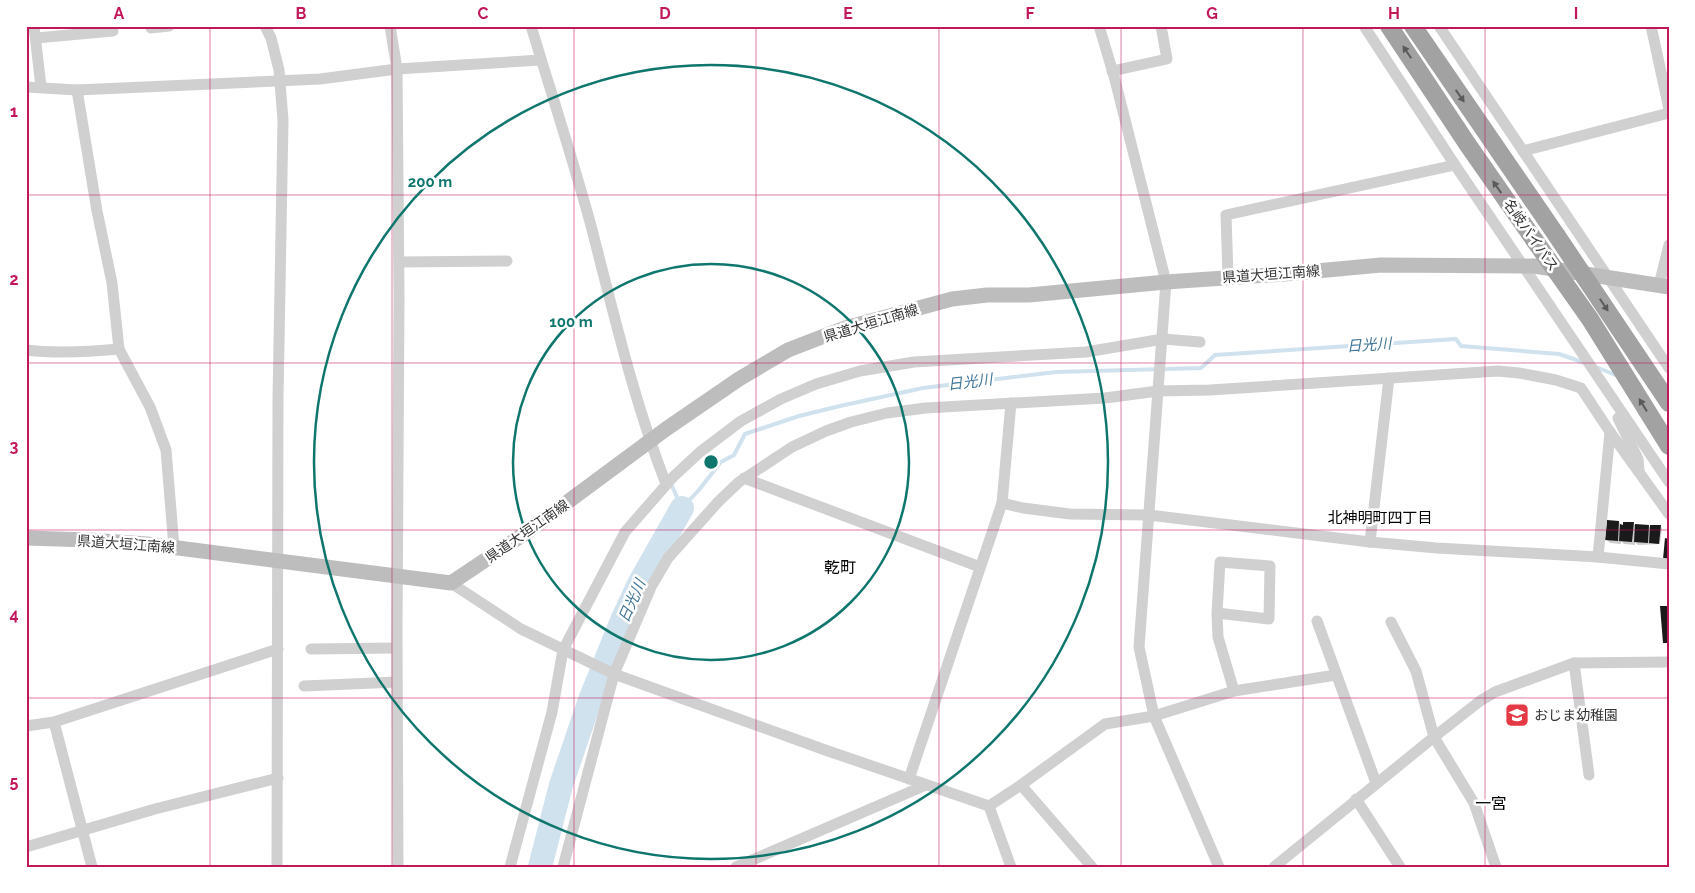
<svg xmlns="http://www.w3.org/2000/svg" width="1695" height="893" font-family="Raleway,'Noto Sans JP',sans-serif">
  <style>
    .shadow { fill: #0003 }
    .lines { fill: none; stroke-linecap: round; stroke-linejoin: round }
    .stream { stroke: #cfe2ee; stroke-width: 4 }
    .river { stroke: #cfe2ee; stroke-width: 24 }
    .building { fill: #1a1a1a }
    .minor { stroke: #d0d0d0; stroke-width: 11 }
    .secondary { stroke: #bdbdbd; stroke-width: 15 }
    .trunk { stroke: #a2a2a2; stroke-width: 18 }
    .trunk-bridge { stroke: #a2a2a2; stroke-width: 18 }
    .oneway { fill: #5a5a5a }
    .grid { fill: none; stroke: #c2185b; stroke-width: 1; stroke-opacity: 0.55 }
    .ring { fill: none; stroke: #0f766e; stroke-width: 2.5 }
    .labels { text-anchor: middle; stroke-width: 5; stroke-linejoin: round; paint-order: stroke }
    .street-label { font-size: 14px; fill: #333; stroke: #fff }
    .poi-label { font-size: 14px; fill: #333; stroke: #fff; text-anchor: start }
    .water-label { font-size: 15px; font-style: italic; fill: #3f7597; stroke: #fff }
    .neighbourhood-label { font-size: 15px; fill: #000; stroke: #fff }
    .quarter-label { font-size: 16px; fill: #000; stroke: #fff }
    .centre { fill: #0f766e; stroke: #fff; stroke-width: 2.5 }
    .ring-label { font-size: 15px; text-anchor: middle; font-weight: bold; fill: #0f766e; stroke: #fff; stroke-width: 5; stroke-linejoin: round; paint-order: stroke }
    .neatline { fill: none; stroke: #c2185b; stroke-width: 2 }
    .grid-label { font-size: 16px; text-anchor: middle; font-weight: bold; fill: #c2185b }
  </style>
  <rect width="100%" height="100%" fill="#fff"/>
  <path class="shadow" d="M 1619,522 L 1623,526 L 1633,524 L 1635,525 L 1649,526 L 1651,529 L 1660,527 L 1662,528 L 1660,544 L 1638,545 L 1635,542 L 1635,545 L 1624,544 L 1621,541 L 1621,544 L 1610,543 L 1605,538 Z"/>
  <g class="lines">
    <g class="stream">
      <path d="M 1596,367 L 1618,376"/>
      <path d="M 671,484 L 682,508 L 698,491 L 721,462 L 734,455 L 745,434 L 799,416 L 840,406 L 923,388 L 1056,372 L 1201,368 L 1215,355 L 1456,339 L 1461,346 L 1559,354 L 1585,363"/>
    </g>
    <path class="river" d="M 540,867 L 561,785 L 590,700 L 623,618 L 639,584 L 682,508"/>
  </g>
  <g class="building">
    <path d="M 1607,520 L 1619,521 L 1618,541 L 1605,540 Z"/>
    <path d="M 1623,522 L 1634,522 L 1632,542 L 1619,541 L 1620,524 L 1623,525 Z"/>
    <path d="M 1635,524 L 1649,525 L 1648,543 L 1634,542 Z"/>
    <path d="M 1650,525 L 1661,525 L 1659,544 L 1649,543 Z"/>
    <path d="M 1665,538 L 1669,539 L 1669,559 L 1663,559 Z"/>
    <path d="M 1660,606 L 1669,606 L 1669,643 L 1663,643 Z"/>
  </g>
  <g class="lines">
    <g class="minor">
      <path d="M 34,26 L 41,87"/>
      <path d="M 265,26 L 271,38 L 279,70 L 283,120 L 278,399 L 277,867"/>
      <path d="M 390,26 L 397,69 L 399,297 L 397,634 L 398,867"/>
      <path d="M 531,26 C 551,92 572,157 590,222 C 613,310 633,399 666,484"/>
      <path d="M 1099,26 L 1114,76 L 1166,282 L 1139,647 L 1154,716 L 1219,867"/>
      <path d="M 1364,26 L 1455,165 L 1669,482"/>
      <path d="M 1439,26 L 1669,368"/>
      <path d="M 1651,26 L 1669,109"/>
      <path d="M 151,28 L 169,26"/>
      <path d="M 36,38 L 113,31"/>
      <path d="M 1112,71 L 1167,59 L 1161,26"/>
      <path d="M 26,87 L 77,90 L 320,79 L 397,69 L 541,60"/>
      <path d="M 77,90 L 97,211 L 112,283 L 119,349 L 150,407 L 166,450 L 174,547"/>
      <path d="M 1523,151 L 1669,113"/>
      <path d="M 399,262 L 507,261"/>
      <path d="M 1228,277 L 1226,215 L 1455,165"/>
      <path d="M 1659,285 L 1669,245"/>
      <path d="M 26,350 C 58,354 88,352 119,349"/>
      <path d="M 1618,418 L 1638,459 L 1639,470"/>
      <path d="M 744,478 L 980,567"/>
      <path d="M 1002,503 L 1011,403"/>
      <path d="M 1370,542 L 1389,378"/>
      <path d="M 1598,557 L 1610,432"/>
      <path d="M 451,583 L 521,629 L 614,674 L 828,751 L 989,806"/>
      <path d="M 1217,613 L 1220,562 L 1270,566 L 1269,619 L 1217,613 L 1218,637 L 1234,691"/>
      <path d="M 1317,621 L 1376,783"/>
      <path d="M 1391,622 L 1416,671 L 1434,737 L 1474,803 L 1496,867"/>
      <path d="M 311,649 L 397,648"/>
      <path d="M 1574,663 L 1589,775"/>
      <path d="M 304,686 L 397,682"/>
      <path d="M 54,722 L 92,867"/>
      <path d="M 26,726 L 54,722 L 278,649"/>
      <path d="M 909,779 L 1002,503 L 1023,508 L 1070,514 L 1149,515 L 1370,542 L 1437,548 L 1598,557 L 1669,564"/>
      <path d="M 1021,785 L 1092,867"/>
      <path d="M 1356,799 L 1400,867"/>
      <path d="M 989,806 L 1021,785 L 1105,724 L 1154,716 L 1234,691 L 1336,675"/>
      <path d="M 989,806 L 1011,867"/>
      <path d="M 26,847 L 155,809 L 278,778"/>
      <path d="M 510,867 L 552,712 L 563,650 L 625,532 L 673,477 L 700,452 L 741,421 L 781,399 L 816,384 L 860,371 L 914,362 L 1086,352 L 1163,339 L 1200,342"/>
      <path d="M 563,867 L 614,674 L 651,587 L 668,558 L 718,502 L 739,482 L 792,447 L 826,431 L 851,422 L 887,413 L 926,408 L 1105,398 L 1158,391 L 1210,390 L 1498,371 L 1519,373 L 1556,380 L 1581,388 L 1610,432 L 1669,514"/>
      <path d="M 736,867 L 926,785"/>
      <path d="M 1274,867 L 1434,737 L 1480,701 L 1495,692 L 1574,663 L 1669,662"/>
    </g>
    <path class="secondary" d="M 26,538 L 89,540 L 147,544 L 451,583 L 527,532 L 666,429 L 739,379 L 788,350 L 845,328 L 952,299 L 987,295 L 1029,295 L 1166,282 L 1284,274 L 1381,265 L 1534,266 L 1669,287"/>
    <g class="trunk">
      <path d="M 1389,26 L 1468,145 L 1535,241"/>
      <path d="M 1413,26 L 1557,236"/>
    </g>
    <g class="trunk-bridge">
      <path d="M 1557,236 L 1669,403"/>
      <path d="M 1535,241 L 1590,319 L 1669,446"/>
    </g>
  </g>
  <defs><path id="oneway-solid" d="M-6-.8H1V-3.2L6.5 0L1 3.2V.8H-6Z" transform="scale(1.25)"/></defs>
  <g class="oneway">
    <use href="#oneway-solid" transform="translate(1407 52) rotate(-124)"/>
    <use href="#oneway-solid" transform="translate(1460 96) rotate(55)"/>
    <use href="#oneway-solid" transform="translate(1497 187) rotate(-125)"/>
    <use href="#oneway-solid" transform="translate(1604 305) rotate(56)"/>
    <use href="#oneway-solid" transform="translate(1643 405) rotate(-122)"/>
  </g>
  <path class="grid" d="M 210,26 L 210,867M 392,26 L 392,867M 574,26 L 574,867M 756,26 L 756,867M 939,26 L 939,867M 1121,26 L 1121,867M 1303,26 L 1303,867M 1485,26 L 1485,867M 26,195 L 1669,195M 26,363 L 1669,363M 26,530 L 1669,530M 26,698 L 1669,698"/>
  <g class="ring">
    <circle cx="711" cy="462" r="198"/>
    <circle cx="711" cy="462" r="397"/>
  </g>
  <defs>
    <g id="school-square" transform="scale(1.25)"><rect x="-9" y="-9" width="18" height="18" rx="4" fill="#e63946" stroke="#fff"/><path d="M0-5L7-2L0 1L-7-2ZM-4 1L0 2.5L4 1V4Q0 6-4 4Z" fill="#fff"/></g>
  </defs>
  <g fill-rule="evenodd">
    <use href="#school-square" x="1517" y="715"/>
  </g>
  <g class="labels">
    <g class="street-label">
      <text transform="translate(1531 235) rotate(55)" y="5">名岐バイパス</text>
      <text transform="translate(1271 274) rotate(-4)" y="5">県道大垣江南線</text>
      <text transform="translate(871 323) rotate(-17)" y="5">県道大垣江南線</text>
      <text transform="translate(527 531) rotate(-35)" y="5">県道大垣江南線</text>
      <text transform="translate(126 544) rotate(4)" y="5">県道大垣江南線</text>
    </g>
    <g class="poi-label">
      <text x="1534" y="720">おじま幼稚園</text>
    </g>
    <g class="water-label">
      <text transform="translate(1369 345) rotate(-4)" y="5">日光川</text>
      <text transform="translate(970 382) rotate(-7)" y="5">日光川</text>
      <text transform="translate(632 601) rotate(-66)" y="5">日光川</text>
    </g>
    <g class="neighbourhood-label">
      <text x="1380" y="523">北神明町四丁目</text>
    </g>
    <g class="quarter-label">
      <text x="840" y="573">乾町</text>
      <text x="1491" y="809">一宮</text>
    </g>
  </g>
  <circle cx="711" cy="462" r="8" class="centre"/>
  <g class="ring-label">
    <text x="430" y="187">200 m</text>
    <text x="571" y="327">100 m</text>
  </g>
  <rect width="1695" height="893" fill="none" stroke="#ffffff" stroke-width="55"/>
  <rect x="28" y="28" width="1640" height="838" class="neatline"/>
  <g class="grid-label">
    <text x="119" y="19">A</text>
    <text x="301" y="19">B</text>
    <text x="483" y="19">C</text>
    <text x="665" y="19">D</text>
    <text x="848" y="19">E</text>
    <text x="1030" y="19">F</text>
    <text x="1212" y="19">G</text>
    <text x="1394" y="19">H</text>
    <text x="1576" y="19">I</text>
    <text x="14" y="117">1</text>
    <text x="14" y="285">2</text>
    <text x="14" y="452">3</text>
    <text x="14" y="620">4</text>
    <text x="14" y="787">5</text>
  </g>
</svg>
